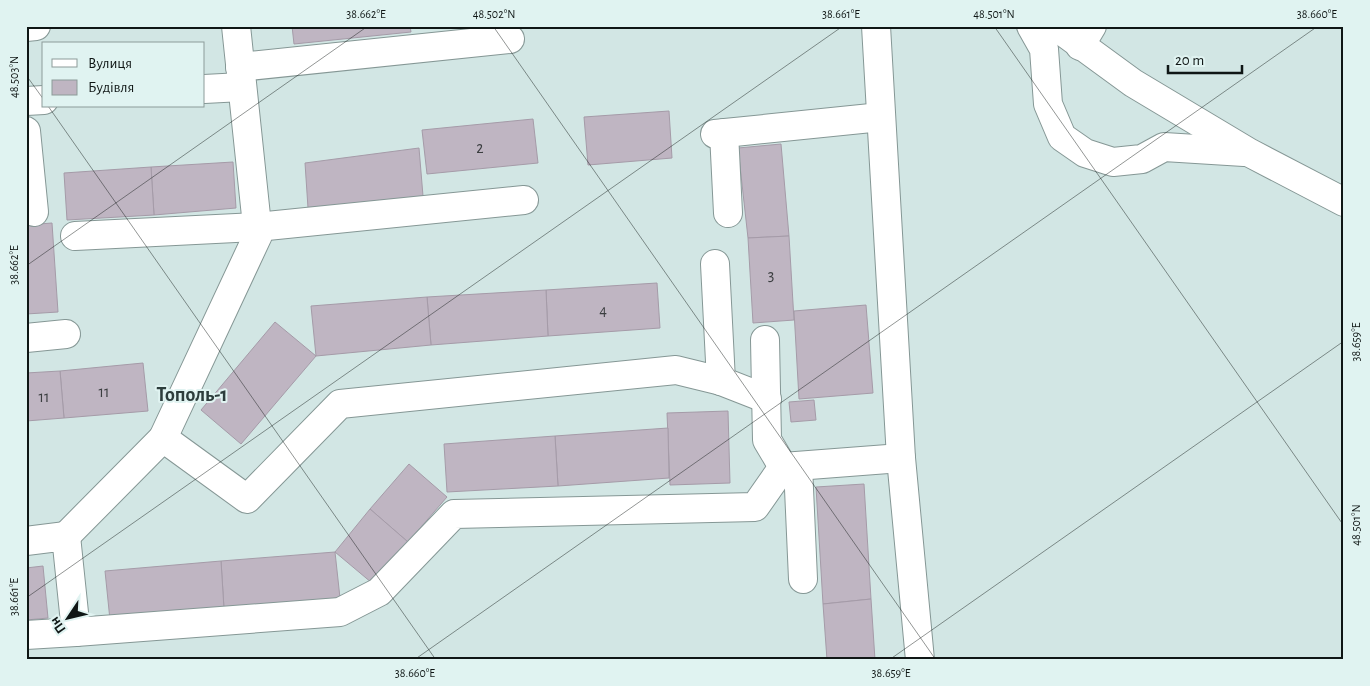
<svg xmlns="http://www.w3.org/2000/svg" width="1370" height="686" font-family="'Alegreya Sans',sans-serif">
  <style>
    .building { fill: #bfb5c2; stroke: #a59ba8 }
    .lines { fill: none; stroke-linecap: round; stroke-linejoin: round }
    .minor-casing { stroke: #859795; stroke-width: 30 }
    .minor { stroke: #fff; stroke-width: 28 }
    .ticks { fill: none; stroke: #0f1615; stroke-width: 1; stroke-opacity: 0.45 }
    .labels { text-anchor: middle; stroke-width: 4; stroke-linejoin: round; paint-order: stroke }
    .number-label { font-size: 16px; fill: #3b3e40 }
    .neighbourhood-label { font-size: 20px; font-weight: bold; fill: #2d3d3c; stroke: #e0f3f1 }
    .neatline { fill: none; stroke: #0f1615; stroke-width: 2 }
    .ticks-label { font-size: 12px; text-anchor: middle; fill: #0f1615 }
  </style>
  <rect width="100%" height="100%" fill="#d2e6e4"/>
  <g class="building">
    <path d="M 292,26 L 410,26 L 411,32 L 294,44 Z"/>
    <path d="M 669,111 L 672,158 L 588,165 L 584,117 Z"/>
    <path d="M 533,119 L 538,163 L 427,174 L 422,130 Z"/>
    <path d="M 781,144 L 789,236 L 748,238 L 738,148 Z"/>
    <path d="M 419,148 L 423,196 L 308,208 L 305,163 Z"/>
    <path d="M 233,162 L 236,208 L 154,215 L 151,167 Z"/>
    <path d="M 151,167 L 154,215 L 67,220 L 64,173 Z"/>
    <path d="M 52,223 L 58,312 L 26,314 L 26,225 Z"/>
    <path d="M 789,236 L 794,320 L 753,323 L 748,238 Z"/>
    <path d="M 657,283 L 660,328 L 548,336 L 546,290 Z"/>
    <path d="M 546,290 L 548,336 L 431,345 L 427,297 Z"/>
    <path d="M 427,297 L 431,345 L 316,356 L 311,306 Z"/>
    <path d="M 866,305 L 873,393 L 799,399 L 794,311 Z"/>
    <path d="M 275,322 L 316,356 L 241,444 L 201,410 Z"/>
    <path d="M 143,363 L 148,411 L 64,418 L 60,371 Z"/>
    <path d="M 60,371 L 64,418 L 26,421 L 26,373 Z"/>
    <path d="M 814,400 L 816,420 L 791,422 L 789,402 Z"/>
    <path d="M 728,411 L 730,483 L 670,485 L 667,413 Z"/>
    <path d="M 668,428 L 669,478 L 558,486 L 555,436 Z"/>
    <path d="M 555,436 L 558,486 L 447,492 L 444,444 Z"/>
    <path d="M 409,464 L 447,497 L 408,542 L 370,509 Z"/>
    <path d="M 864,484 L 871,599 L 823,604 L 816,487 Z"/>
    <path d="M 370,509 L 408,542 L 372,583 L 335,552 Z"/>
    <path d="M 335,552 L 340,598 L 224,609 L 221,561 Z"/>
    <path d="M 221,561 L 224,609 L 110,620 L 105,571 Z"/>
    <path d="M 43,566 L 48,618 L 26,620 L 26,568 Z"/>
    <path d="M 871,599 L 875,660 L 827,660 L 823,604 Z"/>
  </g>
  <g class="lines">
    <g class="minor-casing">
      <g id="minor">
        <path d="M 876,26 L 901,458 L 920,660"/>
        <path d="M 1031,26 L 1044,49 L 1048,104 L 1062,137 L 1085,153 L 1113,162 L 1142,159 L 1164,147 L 1244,152"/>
        <path d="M 1055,26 L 1133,83 L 1250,153 L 1344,202"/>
        <path d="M 26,27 L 36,26"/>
        <path d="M 1080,46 L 1092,26"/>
        <path d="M 240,67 L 510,39"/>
        <path d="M 204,89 L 242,87"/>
        <path d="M 26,101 L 44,100"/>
        <path d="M 26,131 L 34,212"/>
        <path d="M 724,133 L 728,213"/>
        <path d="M 715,134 L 881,117"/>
        <path d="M 75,236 L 257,227 L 524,200"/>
        <path d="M 715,264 L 721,381"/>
        <path d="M 26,338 L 66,334"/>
        <path d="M 765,340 L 767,440 L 783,467"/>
        <path d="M 163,438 L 258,235 L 236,26"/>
        <path d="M 798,466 L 803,579"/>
        <path d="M 66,536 L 163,438 L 247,499 L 340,404 L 676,370 L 721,381 L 767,399"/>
        <path d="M 26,541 L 66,536 L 76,632 L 26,635"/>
        <path d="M 76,632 L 340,612 L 379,592 L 454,514 L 755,507 L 783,467 L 901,458"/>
      </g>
    </g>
    <use href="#minor" class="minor"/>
  </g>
  <path class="ticks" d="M 493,26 L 936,660M 994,26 L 1344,526M 26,75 L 44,100M 48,106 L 436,660M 26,266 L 368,26M 26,598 L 843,26M 414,660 L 1318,26M 889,660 L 1344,341"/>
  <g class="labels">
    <g class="number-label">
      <text x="480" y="153">2</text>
      <text x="771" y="280">3</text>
      <text x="603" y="315">4</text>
      <text x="104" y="397">11</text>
      <text x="44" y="402">11</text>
    </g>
    <g class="neighbourhood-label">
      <text x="192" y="401">Тополь-1</text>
    </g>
  </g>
  <rect width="1370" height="686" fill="none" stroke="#e0f3f1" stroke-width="55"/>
  <rect x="42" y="42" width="162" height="65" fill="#e0f3f1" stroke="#8c9b99"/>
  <rect x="52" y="59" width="25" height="8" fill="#ffffff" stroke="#8c9b99"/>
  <text x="88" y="68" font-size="15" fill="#0f1615">Вулиця</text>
  <rect x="52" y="80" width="25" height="15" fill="#bfb5c2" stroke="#8c9b99"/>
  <text x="88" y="92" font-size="15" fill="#0f1615">Будівля</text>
  <g transform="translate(68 618) rotate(235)" stroke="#e0f3f1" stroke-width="4" paint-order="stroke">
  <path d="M0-4L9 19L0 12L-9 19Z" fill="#0f1615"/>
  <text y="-8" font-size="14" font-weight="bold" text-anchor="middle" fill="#0f1615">Пн</text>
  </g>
  <path d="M1168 65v8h74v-8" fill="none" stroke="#0f1615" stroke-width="2.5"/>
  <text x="1175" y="65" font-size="15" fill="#0f1615" stroke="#e0f3f1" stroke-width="4" paint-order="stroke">20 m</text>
  <rect x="28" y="28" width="1314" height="630" class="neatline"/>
  <g class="ticks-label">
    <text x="366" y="18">38.662°E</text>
    <text x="494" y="18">48.502°N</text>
    <text x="841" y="18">38.661°E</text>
    <text x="994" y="18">48.501°N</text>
    <text x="1317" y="18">38.660°E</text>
    <text transform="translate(14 77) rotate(-90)" y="4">48.503°N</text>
    <text transform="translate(14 265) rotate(-90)" y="4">38.662°E</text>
    <text transform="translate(1356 342) rotate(-90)" y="4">38.659°E</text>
    <text transform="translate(1356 525) rotate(-90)" y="4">48.501°N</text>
    <text transform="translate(14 597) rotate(-90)" y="4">38.661°E</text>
    <text x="415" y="677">38.660°E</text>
    <text x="891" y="677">38.659°E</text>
  </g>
</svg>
